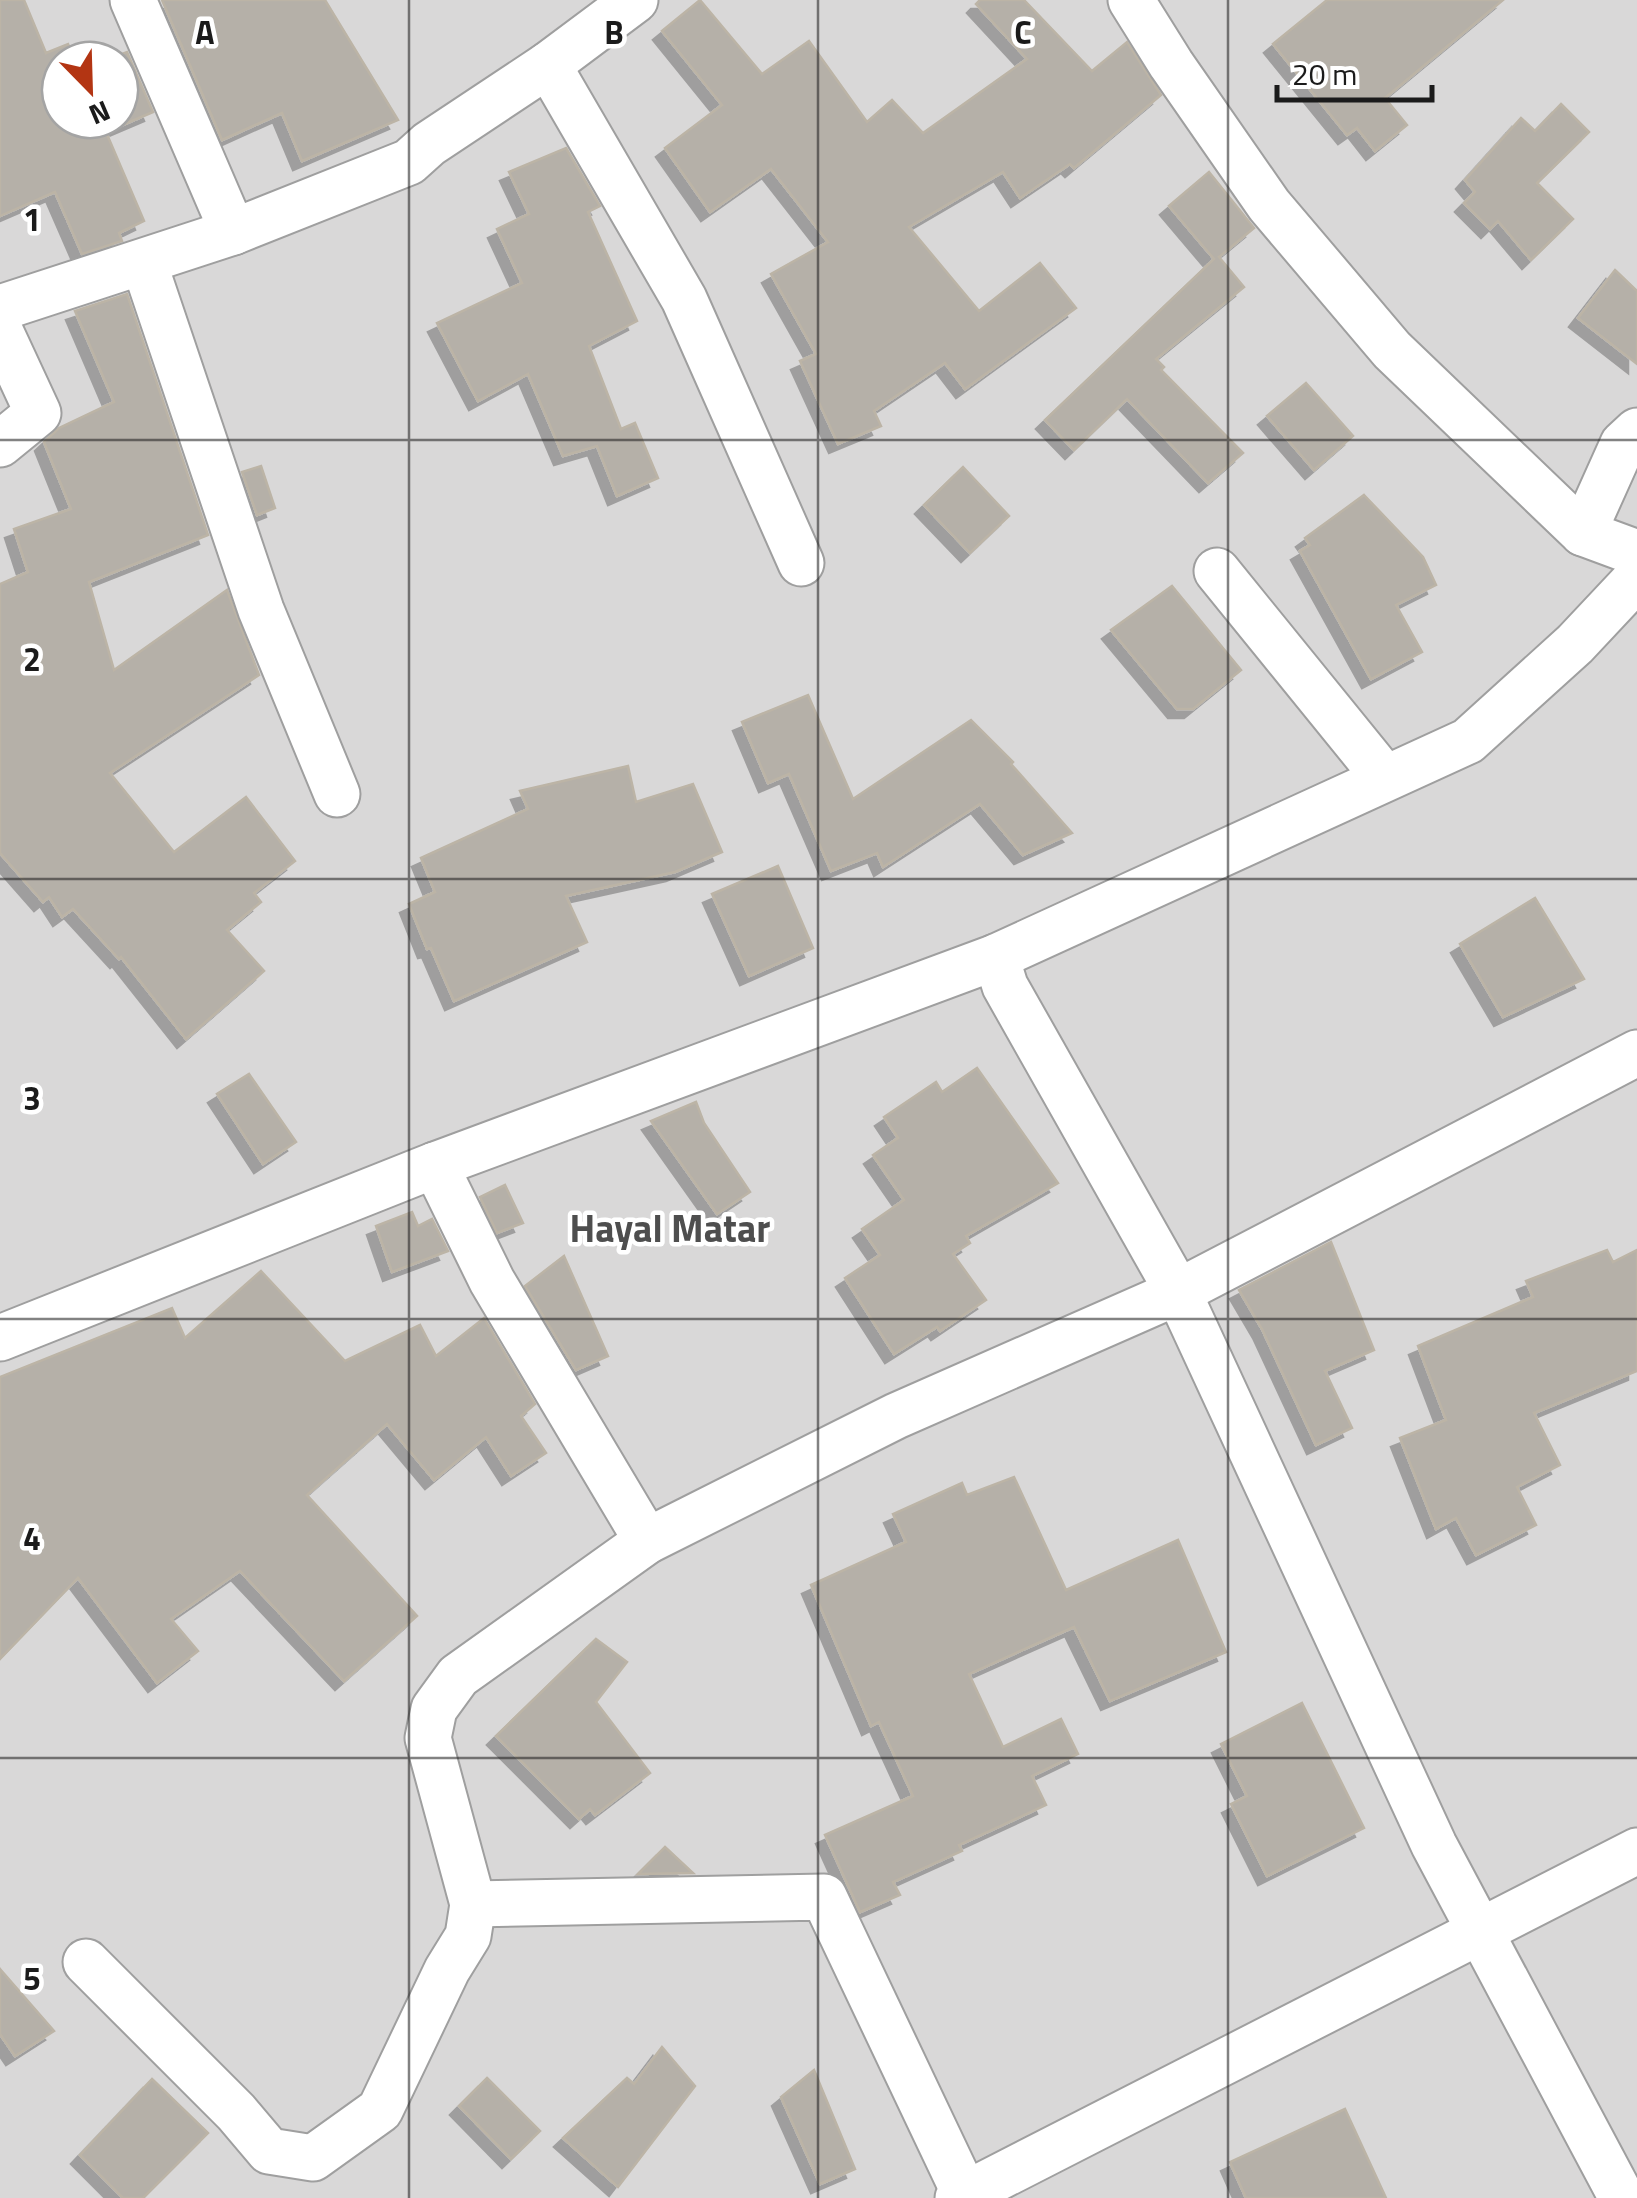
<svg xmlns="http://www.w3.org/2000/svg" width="1637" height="2198" font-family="'Titillium Web',sans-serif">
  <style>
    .residential { fill: #d9d8d8; fill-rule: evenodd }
    .building { fill: #b5b0a8; stroke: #bcb4a6; stroke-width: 2.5; filter: url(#shadow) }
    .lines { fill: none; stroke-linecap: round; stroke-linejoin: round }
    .minor-casing { stroke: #9f9f9f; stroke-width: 49 }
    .minor { stroke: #fff; stroke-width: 45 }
    .grid { fill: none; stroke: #1b1b1b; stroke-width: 2.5; stroke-opacity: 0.55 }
    .labels { text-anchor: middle; stroke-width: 9; stroke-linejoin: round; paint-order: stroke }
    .neighbourhood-label { font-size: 38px; font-weight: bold; fill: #4e4e4e; stroke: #fff }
    .grid-label { font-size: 32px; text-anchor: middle; font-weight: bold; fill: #1b1b1b; stroke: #fff; stroke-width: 9; stroke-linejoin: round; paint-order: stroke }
  </style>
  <defs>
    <filter id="shadow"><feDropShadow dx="-9" dy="9" stdDeviation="0" flood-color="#0004"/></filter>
  </defs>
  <rect width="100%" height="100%" fill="#eceae2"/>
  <path class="residential" d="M 0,0 L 1637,0 L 1637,2198 L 0,2198 ZM 60,60 L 120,60 L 120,120 L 60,120 Z"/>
  <g class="building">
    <path d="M 0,0 L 24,0 L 46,53 L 68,44 L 75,60 L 60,60 L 60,120 L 120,120 L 120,60 L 106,60 L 127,52 L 153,112 L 106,132 L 144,221 L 119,233 L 122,241 L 82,254 L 55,192 L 0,216 Z"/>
    <path d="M 162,0 L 325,0 L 398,120 L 302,161 L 282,113 L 222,140 Z"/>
    <path d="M 700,0 L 762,74 L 809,41 L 867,122 L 892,100 L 923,133 L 1027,59 L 976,4 L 980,0 L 1024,0 L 1092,71 L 1127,42 L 1161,95 L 1074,168 L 1070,164 L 1020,198 L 1003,172 L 909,227 L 979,311 L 1040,263 L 1076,308 L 965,389 L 945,363 L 874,411 L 881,426 L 838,444 L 800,361 L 816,354 L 771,274 L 828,242 L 771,169 L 710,212 L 665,148 L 722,105 L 662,31 Z"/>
    <path d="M 1327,0 L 1503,0 L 1385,98 L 1407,125 L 1375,151 L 1357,128 L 1347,135 L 1273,44 Z"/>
    <path d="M 1561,104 L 1589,132 L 1537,183 L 1573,219 L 1531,260 L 1498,221 L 1490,229 L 1464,203 L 1475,192 L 1465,180 L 1521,118 L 1535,131 Z"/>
    <path d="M 566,148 L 600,206 L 588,212 L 637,321 L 589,346 L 621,429 L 635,423 L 658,478 L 617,496 L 597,446 L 563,456 L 528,374 L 478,401 L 437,323 L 522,283 L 497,229 L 529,214 L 509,172 Z"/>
    <path d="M 1209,172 L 1254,228 L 1219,257 L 1244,287 L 1156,359 L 1164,367 L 1161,370 L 1243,453 L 1208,483 L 1127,399 L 1074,450 L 1045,420 L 1214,259 L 1169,206 Z"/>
    <path d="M 1615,270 L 1637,291 L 1637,364 L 1578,318 Z"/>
    <path d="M 127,294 L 208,535 L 89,582 L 114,670 L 227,590 L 259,675 L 110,773 L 174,852 L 246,797 L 295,861 L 254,893 L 261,902 L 227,930 L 264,971 L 186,1039 L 121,957 L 119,959 L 73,909 L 62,917 L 49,897 L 43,902 L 0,853 L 0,584 L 28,572 L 14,529 L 71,509 L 44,442 L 59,428 L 114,402 L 75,311 Z"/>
    <path d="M 1306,383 L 1353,436 L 1314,470 L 1267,416 Z"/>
    <path d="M 261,466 L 275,508 L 257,515 L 242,472 Z"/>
    <path d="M 963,467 L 1009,516 L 970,553 L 924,505 Z"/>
    <path d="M 1364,495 L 1423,557 L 1436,585 L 1396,605 L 1422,652 L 1371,679 L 1300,551 L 1310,545 L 1305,538 Z"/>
    <path d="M 1172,586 L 1241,670 L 1193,709 L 1177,709 L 1111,630 Z"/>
    <path d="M 808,695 L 853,799 L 971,720 L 1013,762 L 1011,764 L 1072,833 L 1023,855 L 980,804 L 883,867 L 877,853 L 831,871 L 789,774 L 768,783 L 742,722 Z"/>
    <path d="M 628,766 L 636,802 L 693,784 L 722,852 L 675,872 L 566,896 L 587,942 L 454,1001 L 431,948 L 427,949 L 409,904 L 435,892 L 421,858 L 528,809 L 520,791 Z"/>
    <path d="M 778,866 L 813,948 L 749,976 L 712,894 Z"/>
    <path d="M 1535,898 L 1584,979 L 1503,1017 L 1460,944 Z"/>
    <path d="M 977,1068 L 1058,1183 L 966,1236 L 970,1243 L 953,1254 L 986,1300 L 940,1331 L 937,1327 L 894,1354 L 845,1278 L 880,1255 L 862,1229 L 904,1200 L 873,1155 L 898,1138 L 884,1117 L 936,1082 L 942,1092 Z"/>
    <path d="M 249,1074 L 296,1142 L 263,1164 L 217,1094 Z"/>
    <path d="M 696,1102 L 704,1123 L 750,1192 L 717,1214 L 651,1121 Z"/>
    <path d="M 505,1185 L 523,1223 L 497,1233 L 480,1197 Z"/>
    <path d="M 412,1212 L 418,1226 L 432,1219 L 448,1251 L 392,1272 L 376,1226 Z"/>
    <path d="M 1331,1242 L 1374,1350 L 1325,1371 L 1352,1428 L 1316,1445 L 1262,1329 L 1239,1290 Z"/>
    <path d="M 1607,1250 L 1613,1262 L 1637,1250 L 1637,1371 L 1534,1413 L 1560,1465 L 1517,1487 L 1536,1525 L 1476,1555 L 1456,1518 L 1436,1529 L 1400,1438 L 1446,1420 L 1418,1346 L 1533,1297 L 1526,1281 Z"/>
    <path d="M 564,1256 L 608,1356 L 576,1370 L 525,1286 Z"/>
    <path d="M 261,1271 L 345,1361 L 420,1325 L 436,1356 L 484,1318 L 535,1404 L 521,1416 L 546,1453 L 511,1476 L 486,1437 L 434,1480 L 387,1424 L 307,1495 L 417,1616 L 344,1681 L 240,1571 L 171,1619 L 198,1651 L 157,1683 L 78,1578 L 0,1659 L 0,1377 L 172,1308 L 185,1338 Z"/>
    <path d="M 1014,1477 L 1066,1590 L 1178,1540 L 1226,1652 L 1110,1701 L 1074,1627 L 969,1674 L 1003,1747 L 1061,1719 L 1078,1754 L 1032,1776 L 1046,1805 L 959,1845 L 962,1851 L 893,1882 L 900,1895 L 860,1912 L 825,1835 L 913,1796 L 879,1722 L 871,1726 L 811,1585 L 906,1542 L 893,1514 L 962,1483 L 967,1495 Z"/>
    <path d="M 596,1639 L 627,1662 L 596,1702 L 650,1773 L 595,1815 L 590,1809 L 579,1819 L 496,1736 Z"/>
    <path d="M 1302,1703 L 1364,1828 L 1267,1876 L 1231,1804 L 1247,1796 L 1221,1744 Z"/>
    <path d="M 665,1847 L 693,1873 L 638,1874 Z"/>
    <path d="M 0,1969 L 54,2031 L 15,2056 L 0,2034 Z"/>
    <path d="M 662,2047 L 695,2086 L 618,2187 L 563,2138 L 627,2078 L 634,2084 Z"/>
    <path d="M 814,2070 L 855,2169 L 820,2184 L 781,2097 Z"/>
    <path d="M 487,2078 L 540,2131 L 511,2159 L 459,2106 Z"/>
    <path d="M 152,2079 L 208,2133 L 143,2198 L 123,2198 L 80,2155 Z"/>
    <path d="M 1345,2109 L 1386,2198 L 1246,2198 L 1230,2162 Z"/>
  </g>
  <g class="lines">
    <g class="minor-casing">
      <g id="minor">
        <path d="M 133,0 L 233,232"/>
        <path d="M 1131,0 L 1171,64 L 1269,205 L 1392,350 L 1583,533 L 1637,553"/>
        <path d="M 548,65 L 684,299 L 801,563"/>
        <path d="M 144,263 L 261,610 L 337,794"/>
        <path d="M 0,308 L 233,232 L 409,162 L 429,144 L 548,65 L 635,0"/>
        <path d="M 0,331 L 38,413 L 0,444"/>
        <path d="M 1583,533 L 1623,444 L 1637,431"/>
        <path d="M 1217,571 L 1385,778"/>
        <path d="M 996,957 L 1005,986 L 1178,1292 L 1434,1845 L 1622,2198"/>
        <path d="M 435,1165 L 492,1281 L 647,1541"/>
        <path d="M 0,1338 L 435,1165 L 996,957 L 1468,741 L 1575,644 L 1637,578"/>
        <path d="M 473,1904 L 824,1897 L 965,2194"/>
        <path d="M 86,1962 L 236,2112 L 269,2151 L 313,2158 L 380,2110 L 447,1970 L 468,1936 L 473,1904 L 428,1738 L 434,1709 L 458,1676 L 647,1541 L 896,1416 L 1178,1292 L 1637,1053"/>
        <path d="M 958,2198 L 1637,1851"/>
      </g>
    </g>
    <use href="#minor" class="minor"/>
  </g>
  <path class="grid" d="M 409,0 L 409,2198M 818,0 L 818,2198M 1228,0 L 1228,2198M 0,440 L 1637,440M 0,879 L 1637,879M 0,1319 L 1637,1319M 0,1758 L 1637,1758"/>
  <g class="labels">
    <g class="neighbourhood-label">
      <text x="670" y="1242">Hayal Matar</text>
    </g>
  </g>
  <g class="grid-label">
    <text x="205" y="44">A</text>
    <text x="614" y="44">B</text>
    <text x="1023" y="44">C</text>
    <text x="32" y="231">1</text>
    <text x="32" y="671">2</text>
    <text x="32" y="1110">3</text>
    <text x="32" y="1550">4</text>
    <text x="32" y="1990">5</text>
  </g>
  <g transform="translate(90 90) rotate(157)"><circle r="48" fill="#ffffff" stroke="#a4a4a4" stroke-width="2.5"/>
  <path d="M0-8L18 38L0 25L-18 38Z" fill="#b33513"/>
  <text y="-15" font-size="28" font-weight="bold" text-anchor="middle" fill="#1b1b1b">N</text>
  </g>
  <path d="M1277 85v15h155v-15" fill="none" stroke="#1b1b1b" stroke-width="5"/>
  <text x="1292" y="85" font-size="30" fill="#1b1b1b" stroke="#ffffff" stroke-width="8" paint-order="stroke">20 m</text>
</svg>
